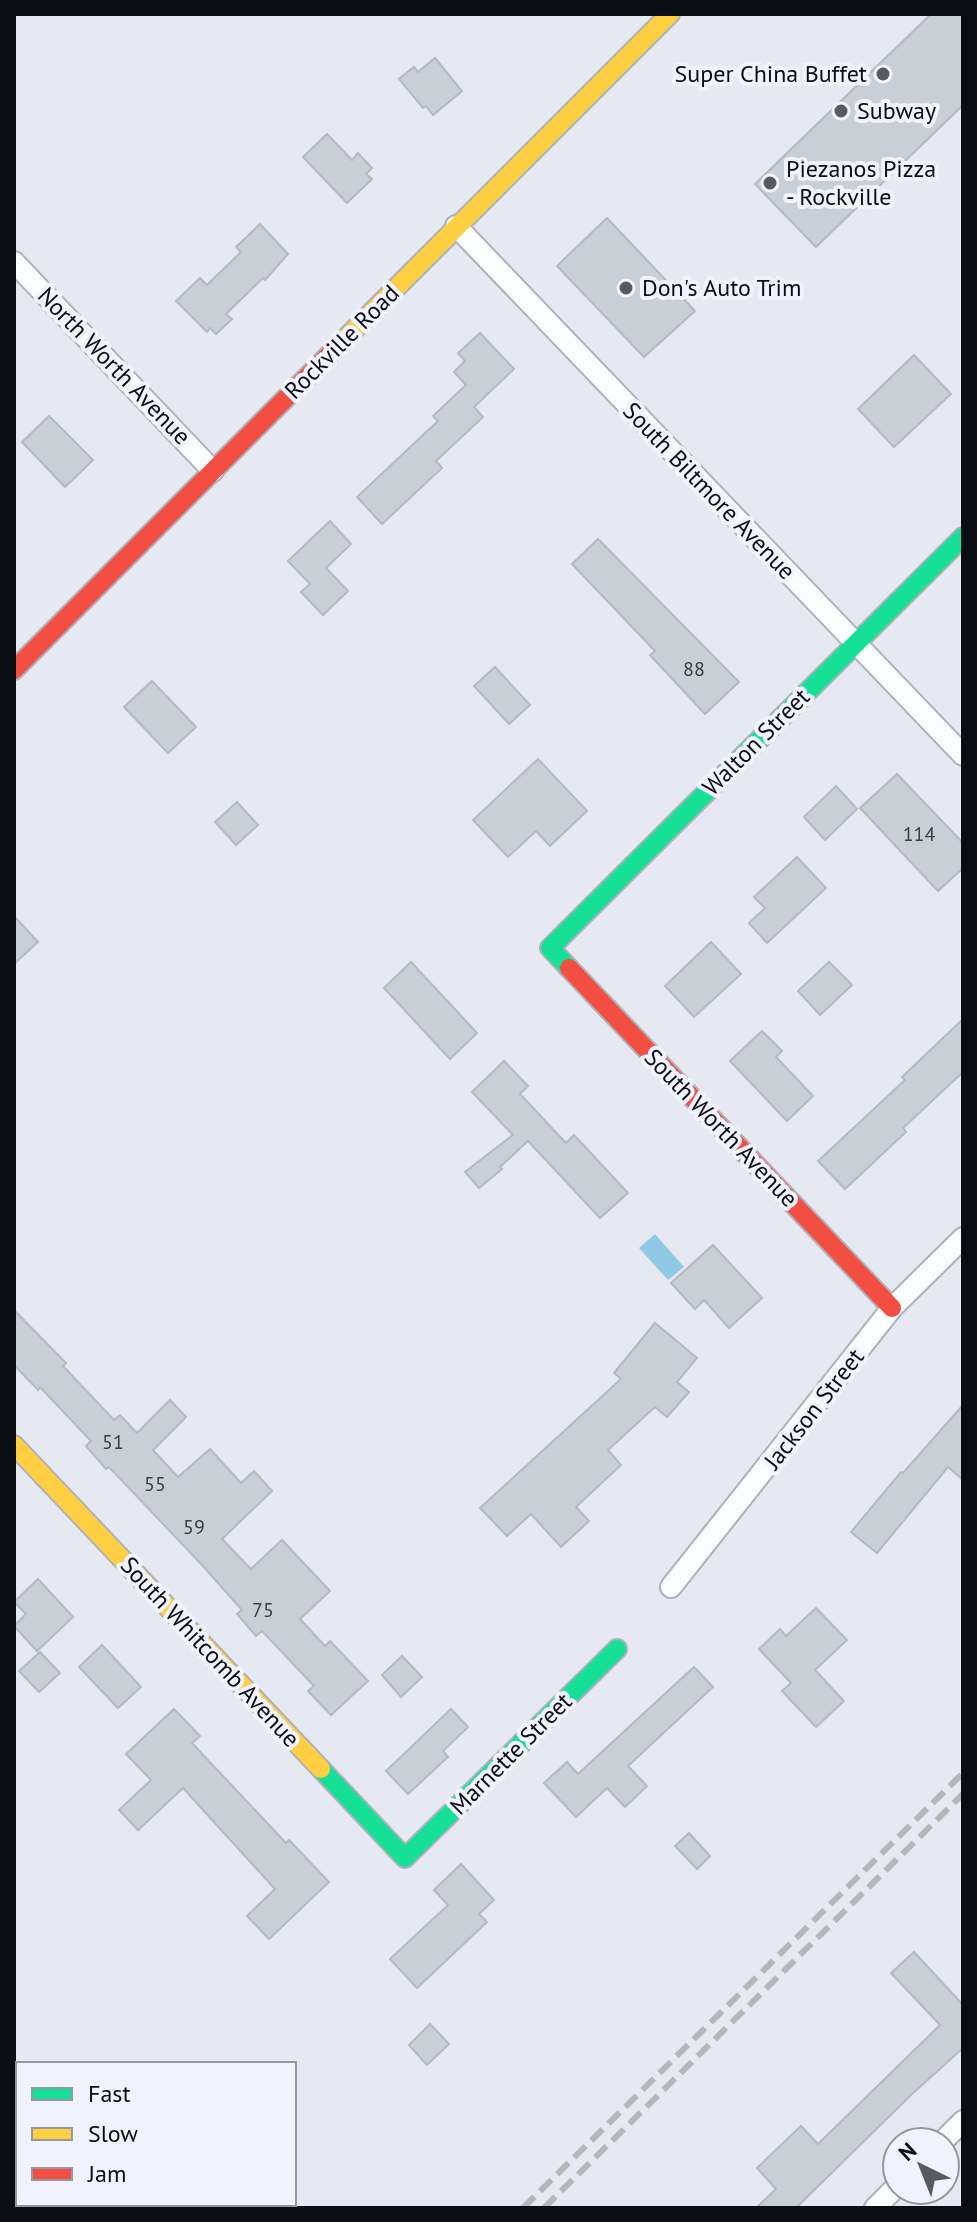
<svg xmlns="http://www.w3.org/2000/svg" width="977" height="2222" font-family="'PT Sans',sans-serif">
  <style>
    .water { fill: #90c9e6 }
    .building { fill: #caced5; stroke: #b5b8bf; stroke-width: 2 }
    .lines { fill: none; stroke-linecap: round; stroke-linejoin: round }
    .street-casing { stroke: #afb1b9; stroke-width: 24 }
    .fast-casing { stroke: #afb1b9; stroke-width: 22 }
    .slow-casing { stroke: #afb1b9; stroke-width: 22 }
    .jam-casing { stroke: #afb1b9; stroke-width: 22 }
    .street { stroke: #fbfcfd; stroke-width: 20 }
    .fast { stroke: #16e098; stroke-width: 18 }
    .slow { stroke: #ffcf43; stroke-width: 18 }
    .jam { stroke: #f24e42; stroke-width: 18 }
    .rail { stroke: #b5b6b8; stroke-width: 6; stroke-dasharray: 16 8; stroke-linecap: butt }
    .poi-dot { fill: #585a61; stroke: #f0f3fe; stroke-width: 3 }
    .labels { text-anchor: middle; stroke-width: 8; stroke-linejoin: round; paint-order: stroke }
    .number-label { font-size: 20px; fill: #3c3d44 }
    .poi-label { font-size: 24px; fill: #0c0d13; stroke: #f0f3fe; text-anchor: start }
    .street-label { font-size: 24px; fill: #0c0d13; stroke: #f0f3fe }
  </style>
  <rect width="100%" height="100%" fill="#e6e8f2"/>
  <path class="water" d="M 655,1234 L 684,1267 L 668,1280 L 639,1248 Z"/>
  <g class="building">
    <path d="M 931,14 L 963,14 L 963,105 L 816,247 L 755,184 Z"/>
    <path d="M 435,58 L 462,91 L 433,115 L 426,106 L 423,108 L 399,79 L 414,67 L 418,72 Z"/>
    <path d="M 327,134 L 352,160 L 358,153 L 372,168 L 366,174 L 372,179 L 347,203 L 303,157 Z"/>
    <path d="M 607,218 L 695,311 L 644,357 L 557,266 Z"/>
    <path d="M 260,224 L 288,254 L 265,280 L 263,278 L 226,314 L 232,319 L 216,334 L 210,328 L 207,332 L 176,301 L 200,278 L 207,285 L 241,252 L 236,247 Z"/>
    <path d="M 480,333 L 514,369 L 474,407 L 483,417 L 436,461 L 442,468 L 382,524 L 357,497 L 438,421 L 433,416 L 466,385 L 454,372 L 465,361 L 458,353 Z"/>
    <path d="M 914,355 L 951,394 L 894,447 L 858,409 Z"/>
    <path d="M 49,416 L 93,460 L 65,487 L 22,442 Z"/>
    <path d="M 330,521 L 351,544 L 326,568 L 348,591 L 323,615 L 301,592 L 310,584 L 288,561 Z"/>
    <path d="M 598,539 L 739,682 L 705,714 L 650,655 L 655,651 L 572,564 Z"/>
    <path d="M 495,667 L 530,705 L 509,724 L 474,686 Z"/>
    <path d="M 152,681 L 196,727 L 168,753 L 124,707 Z"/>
    <path d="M 538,759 L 587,811 L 550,846 L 536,831 L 508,857 L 473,820 Z"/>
    <path d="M 897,774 L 963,843 L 963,868 L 938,891 L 860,808 Z"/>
    <path d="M 836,786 L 857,809 L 825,840 L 804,817 Z"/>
    <path d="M 237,802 L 258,825 L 236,845 L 215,822 Z"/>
    <path d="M 797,857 L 826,888 L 767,943 L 749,923 L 765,908 L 754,897 Z"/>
    <path d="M 14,916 L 38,942 L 14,964 Z"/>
    <path d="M 711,942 L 741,974 L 694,1017 L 665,986 Z"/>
    <path d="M 411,962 L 477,1033 L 450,1059 L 384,988 Z"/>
    <path d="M 829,962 L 852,985 L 820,1015 L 798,991 Z"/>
    <path d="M 963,1019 L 963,1072 L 903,1128 L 906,1132 L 845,1189 L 818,1161 L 905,1080 L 902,1077 Z"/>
    <path d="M 762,1031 L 782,1051 L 776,1057 L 813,1096 L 787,1121 L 730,1061 Z"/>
    <path d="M 504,1061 L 528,1086 L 520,1094 L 566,1143 L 574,1135 L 628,1193 L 600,1218 L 528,1141 L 500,1167 L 502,1169 L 479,1188 L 465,1172 L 513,1135 L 472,1092 Z"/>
    <path d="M 713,1245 L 762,1298 L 729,1328 L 704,1300 L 695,1309 L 671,1283 Z"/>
    <path d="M 14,1310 L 66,1363 L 63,1366 L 114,1420 L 120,1415 L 137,1433 L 170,1400 L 186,1417 L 153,1450 L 178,1477 L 210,1449 L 241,1483 L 254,1471 L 272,1491 L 222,1539 L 251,1569 L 282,1540 L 330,1591 L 300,1619 L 325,1646 L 330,1641 L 368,1681 L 331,1715 L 308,1691 L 314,1686 L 262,1631 L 256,1636 L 237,1614 L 242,1610 L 202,1565 L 109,1467 L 106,1469 L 86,1446 L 91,1441 L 40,1387 L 38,1390 L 14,1365 Z"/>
    <path d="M 655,1323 L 697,1358 L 677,1382 L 689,1392 L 667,1417 L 655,1407 L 608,1450 L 621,1465 L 576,1507 L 589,1521 L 561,1547 L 531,1514 L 507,1536 L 480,1508 L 621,1379 L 614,1373 Z"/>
    <path d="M 963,1405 L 963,1480 L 948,1467 L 877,1553 L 851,1532 L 901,1472 L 903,1473 Z"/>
    <path d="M 38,1579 L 73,1617 L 37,1651 L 14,1626 L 26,1614 L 14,1602 Z"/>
    <path d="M 816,1608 L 847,1640 L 815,1670 L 844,1701 L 816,1727 L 782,1691 L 791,1683 L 759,1649 L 780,1629 L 786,1636 Z"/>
    <path d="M 102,1645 L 141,1687 L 118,1708 L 79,1667 Z"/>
    <path d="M 40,1652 L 60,1673 L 39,1692 L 19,1671 Z"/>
    <path d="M 402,1656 L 422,1677 L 401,1697 L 382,1675 Z"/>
    <path d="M 694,1667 L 713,1687 L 628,1766 L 647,1786 L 625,1807 L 607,1788 L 576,1817 L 544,1783 L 567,1762 L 578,1774 Z"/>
    <path d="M 174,1709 L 200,1736 L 192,1743 L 286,1843 L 289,1840 L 329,1882 L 269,1939 L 247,1916 L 275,1889 L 183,1788 L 138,1830 L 119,1810 L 151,1780 L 126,1754 Z"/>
    <path d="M 451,1709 L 468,1727 L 443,1751 L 448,1757 L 408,1794 L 386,1771 Z"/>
    <path d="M 689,1833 L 710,1856 L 697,1869 L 675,1846 Z"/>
    <path d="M 461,1864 L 494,1900 L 479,1914 L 487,1922 L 417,1988 L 390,1959 L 448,1905 L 434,1890 Z"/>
    <path d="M 914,1952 L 963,2005 L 963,2048 L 911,2095 L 796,2208 L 756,2208 L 776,2189 L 757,2168 L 801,2126 L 818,2144 L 940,2025 L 891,1973 Z"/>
    <path d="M 430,2024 L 449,2044 L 427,2065 L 409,2045 Z"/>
  </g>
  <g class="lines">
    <g class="street-casing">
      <g id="street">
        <path d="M 456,226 L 963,755"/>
        <path d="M 14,262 L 213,471"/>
        <path d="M 671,1587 L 892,1308 L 963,1238"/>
        <path d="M 942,2142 L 963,2121"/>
        <path d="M 14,2201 L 18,2197"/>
        <path d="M 875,2208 L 897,2186"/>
      </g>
    </g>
    <g class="fast-casing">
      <g id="fast">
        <path d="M 569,968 L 550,948 L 963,537"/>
        <path d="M 321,1769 L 405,1858 L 617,1649"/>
      </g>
    </g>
    <g class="slow-casing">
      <g id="slow">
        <path d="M 336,348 L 670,14"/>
        <path d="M 14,1445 L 321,1769"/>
      </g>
    </g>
    <g class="jam-casing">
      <g id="jam">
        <path d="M 14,670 L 336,348"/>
        <path d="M 569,968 L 892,1308"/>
      </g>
    </g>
    <use href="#street" class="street"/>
    <use href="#fast" class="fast"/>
    <use href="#slow" class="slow"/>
    <use href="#jam" class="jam"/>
    <g class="rail">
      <path d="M 523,2208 L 963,1773"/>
      <path d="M 544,2208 L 963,1794"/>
    </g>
  </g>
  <g class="poi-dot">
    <circle cx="883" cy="74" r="8"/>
    <circle cx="841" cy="111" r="8"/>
    <circle cx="770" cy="183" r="8"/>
    <circle cx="626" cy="288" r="8"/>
  </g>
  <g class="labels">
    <g class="number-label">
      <text x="694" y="676">88</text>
      <text x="919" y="841">114</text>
      <text x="113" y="1449">51</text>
      <text x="155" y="1491">55</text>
      <text x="194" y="1534">59</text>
      <text x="263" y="1617">75</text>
    </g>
    <g class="poi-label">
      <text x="867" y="82" text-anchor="end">Super China Buffet</text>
      <text x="857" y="119">Subway</text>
      <text x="786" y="177">Piezanos Pizza<tspan x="786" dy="28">- Rockville</tspan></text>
      <text x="642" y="296">Don's Auto Trim</text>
    </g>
    <g class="street-label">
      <text transform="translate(342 342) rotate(-45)" y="8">Rockville Road</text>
      <text transform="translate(114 366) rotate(46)" y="8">North Worth Avenue</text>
      <text transform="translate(709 491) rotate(46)" y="8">South Biltmore Avenue</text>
      <text transform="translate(756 742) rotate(-45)" y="8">Walton Street</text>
      <text transform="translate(721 1128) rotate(46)" y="8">South Worth Avenue</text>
      <text transform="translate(814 1409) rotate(-52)" y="8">Jackson Street</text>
      <text transform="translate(210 1652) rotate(47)" y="8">South Whitcomb Avenue</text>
      <text transform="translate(511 1754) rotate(-45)" y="8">Marnette Street</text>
    </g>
  </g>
  <rect width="977" height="2222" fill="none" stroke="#0c0d13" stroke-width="32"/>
  <rect x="16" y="2062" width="280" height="144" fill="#f0f3fe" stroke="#9597a0" stroke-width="2"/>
  <rect x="32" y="2088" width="40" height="12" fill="#16e098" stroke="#9597a0" stroke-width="2"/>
  <text x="88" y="2102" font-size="24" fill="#0c0d13">Fast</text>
  <rect x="32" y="2128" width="40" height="12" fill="#ffcf43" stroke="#9597a0" stroke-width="2"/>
  <text x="88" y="2142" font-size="24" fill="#0c0d13">Slow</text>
  <rect x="32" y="2168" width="40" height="12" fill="#f24e42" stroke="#9597a0" stroke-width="2"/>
  <text x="88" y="2182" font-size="24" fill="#0c0d13">Jam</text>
  <g transform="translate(921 2166) rotate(317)"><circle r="38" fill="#f0f3fe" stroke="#9597a0" stroke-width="2"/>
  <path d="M0-6L14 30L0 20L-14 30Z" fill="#585a61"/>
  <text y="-12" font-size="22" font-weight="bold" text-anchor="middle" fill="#0c0d13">N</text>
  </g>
</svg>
